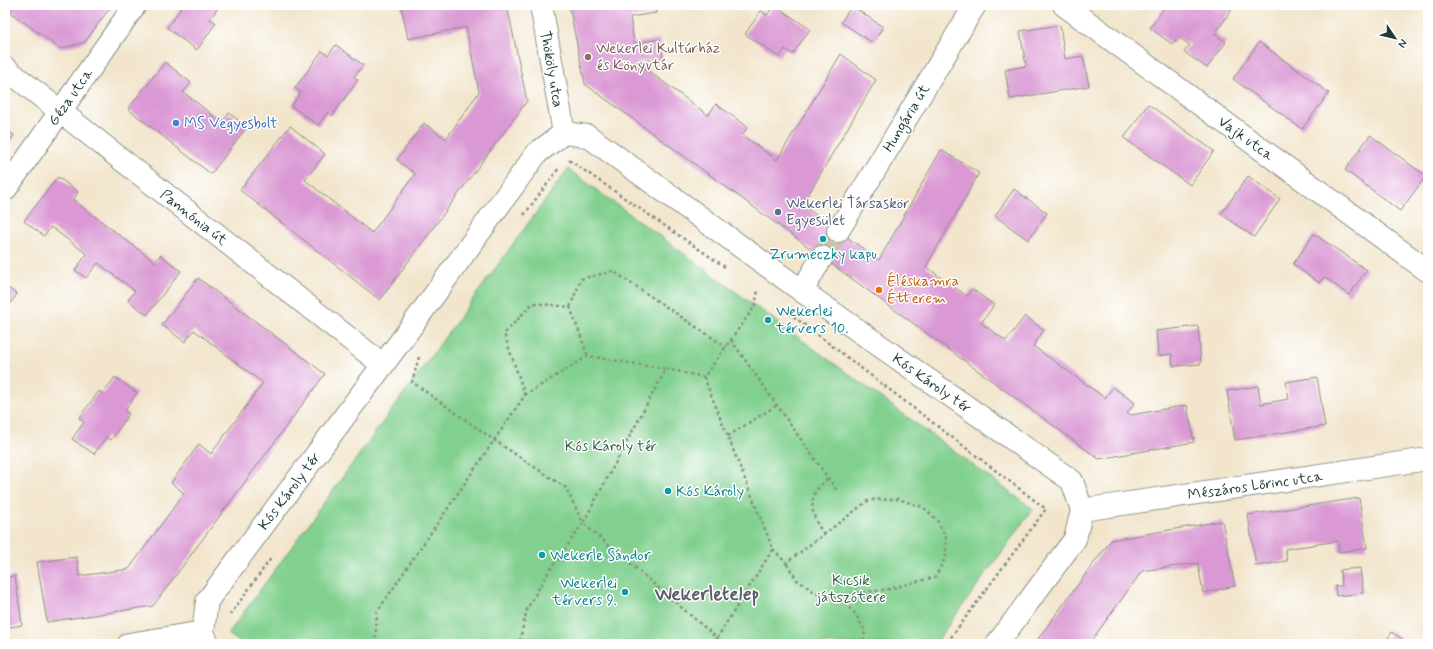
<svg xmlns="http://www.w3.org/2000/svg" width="1433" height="649" font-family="Mynerve,sans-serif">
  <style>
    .green { fill: #81d08f; stroke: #508662 }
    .building { fill: #da99d4 }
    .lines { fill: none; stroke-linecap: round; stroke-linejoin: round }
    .minor-tunnel { stroke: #c8c3ae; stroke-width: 22; stroke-dasharray: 22 11; stroke-linecap: butt }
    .minor-casing { stroke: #889180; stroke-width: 24 }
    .path { stroke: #889180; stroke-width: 2.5; stroke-dasharray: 3 3; stroke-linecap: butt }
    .minor { stroke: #fff; stroke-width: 22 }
    .education-dot { fill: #8d6e63; stroke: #fff; stroke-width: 1.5 }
    .shop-dot { fill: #3f7fe0; stroke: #fff; stroke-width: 1.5 }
    .service-dot { fill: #5c6f8a; stroke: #fff; stroke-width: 1.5 }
    .culture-dot { fill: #0f9aa8; stroke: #fff; stroke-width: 1.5 }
    .food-dot { fill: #e8710a; stroke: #fff; stroke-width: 1.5 }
    .labels { text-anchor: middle; stroke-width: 3; stroke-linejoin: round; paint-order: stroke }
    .education-label { font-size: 15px; fill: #785e54; stroke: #fff; text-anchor: start }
    .street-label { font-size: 15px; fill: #1f3d34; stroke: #fff }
    .shop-label { font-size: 15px; fill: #366cbe; stroke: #fff; text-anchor: start }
    .service-label { font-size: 15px; fill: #4e5e75; stroke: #fff; text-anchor: start }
    .culture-label { font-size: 15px; fill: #0d838f; stroke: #fff; text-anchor: start }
    .food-label { font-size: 15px; fill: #c56008; stroke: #fff; text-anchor: start }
    .park-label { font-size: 15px; fill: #38624b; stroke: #fff }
    .district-label { font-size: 19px; font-weight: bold; fill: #605d6c; stroke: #fff }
  </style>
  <rect width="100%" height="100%" fill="#fff"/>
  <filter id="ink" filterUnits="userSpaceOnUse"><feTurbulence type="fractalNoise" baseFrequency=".025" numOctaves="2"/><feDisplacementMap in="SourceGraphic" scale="8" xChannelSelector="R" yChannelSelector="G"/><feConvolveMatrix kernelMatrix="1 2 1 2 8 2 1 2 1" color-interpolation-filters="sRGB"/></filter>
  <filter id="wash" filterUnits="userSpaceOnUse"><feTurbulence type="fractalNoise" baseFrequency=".012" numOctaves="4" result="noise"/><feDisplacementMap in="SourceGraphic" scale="16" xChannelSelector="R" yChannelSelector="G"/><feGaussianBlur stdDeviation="0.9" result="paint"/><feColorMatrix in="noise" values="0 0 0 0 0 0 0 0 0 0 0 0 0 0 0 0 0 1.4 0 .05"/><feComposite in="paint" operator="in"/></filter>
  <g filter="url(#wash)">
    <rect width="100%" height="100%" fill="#f2e5cc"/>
    <path class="green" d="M 568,169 L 1033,509 L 935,644 L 243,644 L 228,634 Z"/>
    <g id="blocks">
      <g class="building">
        <path d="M 16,5 L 64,5 L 67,7 L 69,5 L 112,5 L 85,42 L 61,49 L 10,12 Z"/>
        <path d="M 183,5 L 220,5 L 210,19 L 216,23 L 197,50 L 167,28 Z"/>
        <path d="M 401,5 L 507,5 L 527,101 L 380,300 L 240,190 L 290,126 L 325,154 L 305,180 L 372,233 L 415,174 L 397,160 L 424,123 L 446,139 L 479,92 L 466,27 L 408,39 Z"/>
        <path d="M 569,5 L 654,5 L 656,13 L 630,17 L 634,43 L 660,39 L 663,58 L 636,62 L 708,115 L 716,104 L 748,127 L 742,135 L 777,160 L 841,54 L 876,80 L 802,205 L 879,260 L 941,150 L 979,173 L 926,267 L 967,296 L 972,289 L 994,305 L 981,323 L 1006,341 L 1025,316 L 1044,330 L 1033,346 L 1105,398 L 1113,387 L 1135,403 L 1127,413 L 1131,415 L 1187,405 L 1194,442 L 1099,459 L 585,84 Z"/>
        <path d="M 774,5 L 810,29 L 793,54 L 785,49 L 779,57 L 745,34 L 761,11 L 767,15 Z"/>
        <path d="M 1166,5 L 1174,5 L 1180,9 L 1182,5 L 1235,5 L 1215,34 L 1226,42 L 1207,68 L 1184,52 L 1190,45 L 1178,37 L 1172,44 L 1150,28 Z"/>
        <path d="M 852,6 L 883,27 L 873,43 L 841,22 Z"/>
        <path d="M 1060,25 L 1065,59 L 1083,56 L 1089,86 L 1010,99 L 1005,70 L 1026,66 L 1020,31 Z"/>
        <path d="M 1259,42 L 1329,93 L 1302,129 L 1233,79 Z"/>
        <path d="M 336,45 L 363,65 L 354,77 L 358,80 L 332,116 L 328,112 L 318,125 L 291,106 L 301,92 L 295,88 L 322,51 L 328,55 Z"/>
        <path d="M 165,62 L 191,83 L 183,92 L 222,122 L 229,113 L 247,127 L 211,174 L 128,109 Z"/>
        <path d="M 1148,104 L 1214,151 L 1190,185 L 1124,138 Z"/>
        <path d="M 5,128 L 14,135 L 5,149 Z"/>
        <path d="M 1370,135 L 1426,176 L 1400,211 L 1345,170 Z"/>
        <path d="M 1248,176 L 1280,199 L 1254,237 L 1221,214 Z"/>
        <path d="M 58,177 L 78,192 L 73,200 L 155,262 L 160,255 L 181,271 L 147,315 L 128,300 L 135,291 L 98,263 L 86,278 L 75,270 L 87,254 L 51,227 L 44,236 L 24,221 Z"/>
        <path d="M 1014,189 L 1047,213 L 1028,240 L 995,216 Z"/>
        <path d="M 1314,234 L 1367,270 L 1349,295 L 1324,277 L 1319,283 L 1293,264 Z"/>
        <path d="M 198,278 L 325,374 L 153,606 L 47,622 L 37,562 L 77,557 L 79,576 L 129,569 L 184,493 L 171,483 L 199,444 L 211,454 L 263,383 L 194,330 L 185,342 L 162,325 Z"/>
        <path d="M 5,286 L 17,294 L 5,311 Z"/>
        <path d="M 1198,326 L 1201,364 L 1173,366 L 1172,354 L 1158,356 L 1156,331 Z"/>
        <path d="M 5,365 L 9,367 L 5,373 Z"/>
        <path d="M 115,377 L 137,393 L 125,411 L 129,414 L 111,440 L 106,437 L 94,454 L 72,439 L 84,422 L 79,418 L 99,391 L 103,394 Z"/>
        <path d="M 1317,377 L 1325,426 L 1235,440 L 1227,391 L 1258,386 L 1261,404 L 1289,399 L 1286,382 Z"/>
        <path d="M 1359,498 L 1367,548 L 1339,552 L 1338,541 L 1285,549 L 1287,561 L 1256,566 L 1248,515 Z"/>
        <path d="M 1222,521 L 1235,586 L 1203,593 L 1198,563 L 1142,571 L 1089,644 L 1034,644 L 1111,540 Z"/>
        <path d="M 1360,568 L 1363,593 L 1336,596 L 1335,586 L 1342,586 L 1340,570 Z"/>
        <path d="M 15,576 L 22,625 L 5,628 L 5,578 Z"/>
        <path d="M 1392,632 L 1409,644 L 1384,644 Z"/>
      </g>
    </g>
  </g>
  <g filter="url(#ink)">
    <use href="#blocks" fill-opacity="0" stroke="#889180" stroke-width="1"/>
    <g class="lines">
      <path class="minor-tunnel" d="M 822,257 L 838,231"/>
      <g class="minor-casing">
        <g id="minor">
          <path d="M 541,5 L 564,133"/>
          <path d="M 1064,5 L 1428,271"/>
          <path d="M 5,68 L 383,365"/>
          <path d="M 5,190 L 135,5"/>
          <path d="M 838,231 L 975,5"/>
          <path d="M 802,291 L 822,257"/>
          <path d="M 1082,510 L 1428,459"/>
          <path d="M 129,644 L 203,632"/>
          <path d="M 208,644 L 203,632 L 207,601 L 403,338 L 537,153 L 564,133 L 588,136 L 802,291 L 1072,481 L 1082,510 L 1075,539 L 997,644"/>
        </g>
      </g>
      <g class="path">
        <path d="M 569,160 L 725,267"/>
        <path d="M 524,215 L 559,168"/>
        <path d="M 570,307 L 581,279 L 613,271 L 726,347"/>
        <path d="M 789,313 L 1046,509 L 946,644"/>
        <path d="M 731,340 L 838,492"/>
        <path d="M 419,357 L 412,382 L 494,440 L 566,488 L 583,523 L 546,576 L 527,609 L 519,644"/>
        <path d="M 704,377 L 773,549 L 717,638 L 583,523 L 666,369 L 704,377 L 755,306 L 758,290"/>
        <path d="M 525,395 L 504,334 L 533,303 L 570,307 L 588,356"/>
        <path d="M 728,436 L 777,405"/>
        <path d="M 824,534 C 816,524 809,508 814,495 C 817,488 823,483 828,478"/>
        <path d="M 773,549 L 786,563 L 869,500 L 898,499 L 923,507 L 937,520 L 946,538 L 946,557 L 935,577 L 889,589 L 835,596 L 816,593 L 797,580 L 786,563"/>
        <path d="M 835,596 L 854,612 L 865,631 L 863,644"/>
        <path d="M 230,615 L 272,557"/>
        <path d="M 375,644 L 377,612 L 525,395 L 588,356 L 666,369"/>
        <path d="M 713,644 L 717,638 L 721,644"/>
      </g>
      <use href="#minor" class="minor"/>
    </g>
  </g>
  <circle class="education-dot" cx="588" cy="57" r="4"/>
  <circle class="shop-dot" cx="176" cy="123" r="4"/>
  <circle class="service-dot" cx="778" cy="212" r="4"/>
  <g class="culture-dot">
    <circle cx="823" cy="239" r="4"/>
    <circle cx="768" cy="320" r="4"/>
    <circle cx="668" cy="491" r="4"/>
    <circle cx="542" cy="555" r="4"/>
    <circle cx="625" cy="592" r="4"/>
  </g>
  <circle class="food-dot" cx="879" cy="290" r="4"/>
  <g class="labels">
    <g class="education-label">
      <text x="596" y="53">Wekerlei Kultúrház<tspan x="596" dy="17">és Könyvtár</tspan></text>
    </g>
    <g class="street-label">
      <text transform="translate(552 69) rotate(80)" y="5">Thököly utca</text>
      <text transform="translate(70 97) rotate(-55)" y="5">Géza utca</text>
      <text transform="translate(906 118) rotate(-59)" y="5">Hungária út</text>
      <text transform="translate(1246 138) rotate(36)" y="5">Vajk utca</text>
      <text transform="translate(194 217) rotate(38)" y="5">Pannónia út</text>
      <text transform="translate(932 383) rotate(35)" y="5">Kós Károly tér</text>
      <text transform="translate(1255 485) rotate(-8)" y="5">Mészáros Lőrinc utca</text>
      <text transform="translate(289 491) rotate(-53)" y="5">Kós Károly tér</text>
    </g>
    <g class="shop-label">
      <text x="184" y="128">MS Vegyesbolt</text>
    </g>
    <g class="service-label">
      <text x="786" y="208">Wekerlei Társaskör<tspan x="786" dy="17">Egyesület</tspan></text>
    </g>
    <g class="culture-label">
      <text x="823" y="259" text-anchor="middle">Zrumeczky kapu</text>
      <text x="776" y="316">Wekerlei<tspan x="776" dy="17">térvers 10.</tspan></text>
      <text x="676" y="496">Kós Károly</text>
      <text x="550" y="560">Wekerle Sándor</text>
      <text x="617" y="588" text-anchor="end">Wekerlei<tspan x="617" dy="17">térvers 9.</tspan></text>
    </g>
    <g class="food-label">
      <text x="887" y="286">Éléskamra<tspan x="887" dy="17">Étterem</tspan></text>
    </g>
    <g class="park-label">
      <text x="611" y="451">Kós Károly tér</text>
      <text x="851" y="585">Kicsik<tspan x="851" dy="17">játszótere</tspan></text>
    </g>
    <g class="district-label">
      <text x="707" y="600">Wekerletelep</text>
    </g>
  </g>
  <rect width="1433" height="649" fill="none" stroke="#fff" stroke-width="20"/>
  <g transform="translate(1395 38) rotate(125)" stroke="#ffffff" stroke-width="3" paint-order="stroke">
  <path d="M0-3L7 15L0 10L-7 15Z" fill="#1f3d34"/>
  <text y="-6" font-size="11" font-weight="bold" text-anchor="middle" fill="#1f3d34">N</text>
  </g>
</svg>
